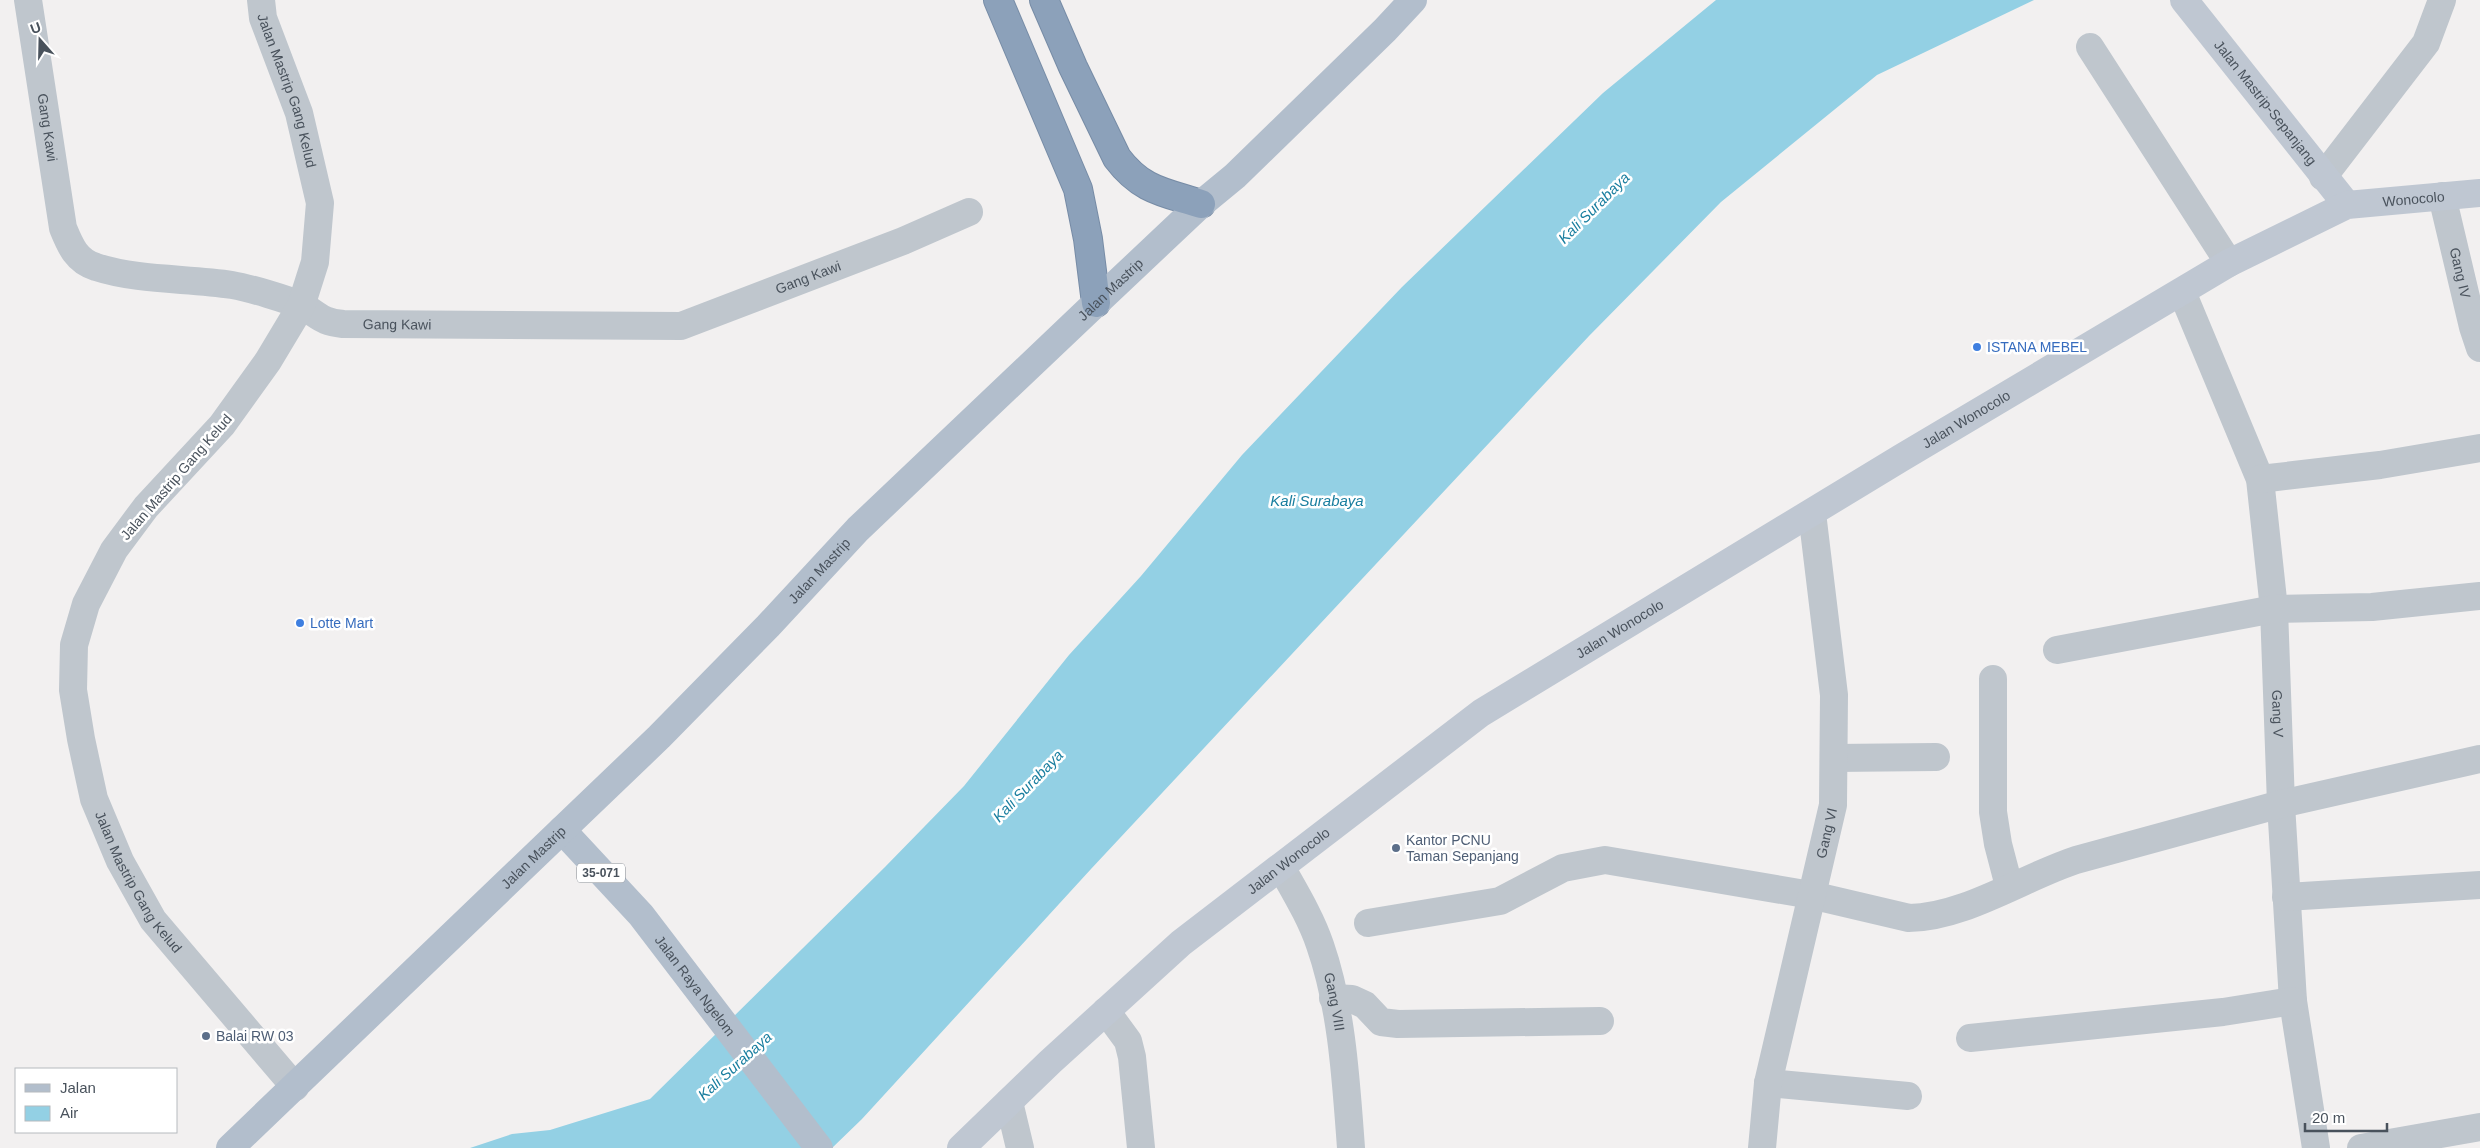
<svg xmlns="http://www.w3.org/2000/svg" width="2480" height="1148" font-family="Arial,sans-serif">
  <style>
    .water { fill: #93d0e4 }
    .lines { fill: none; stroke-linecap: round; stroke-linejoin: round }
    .motorway-casing { stroke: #778ca6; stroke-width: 30 }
    .minor { stroke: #bfc6cd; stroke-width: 28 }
    .tertiary { stroke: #bfc6cd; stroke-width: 28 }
    .secondary { stroke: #bfc7d2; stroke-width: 28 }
    .primary { stroke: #b2becc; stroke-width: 28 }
    .motorway { stroke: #8ca1ba; stroke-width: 28 }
    .shop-dot { fill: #3f7fe0; stroke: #fff; stroke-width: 2 }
    .service-dot { fill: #5c6f8a; stroke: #fff; stroke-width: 2 }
    .labels { text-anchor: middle; stroke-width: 5; stroke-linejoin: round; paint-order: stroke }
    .shield { fill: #fff; stroke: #80868d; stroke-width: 1 }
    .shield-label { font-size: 12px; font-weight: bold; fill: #49525c }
    .street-label { font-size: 14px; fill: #49525c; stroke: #fff }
    .shop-label { font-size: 14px; fill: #366cbe; stroke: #fff; text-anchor: start }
    .service-label { font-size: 14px; fill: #4e5e75; stroke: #fff; text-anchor: start }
    .water-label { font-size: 15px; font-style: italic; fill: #197e9f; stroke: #fff }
  </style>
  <rect width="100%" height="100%" fill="#f2f0f0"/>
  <path class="water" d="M 1716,0 L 2034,0 L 1877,75 L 1721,202 L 1589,336 L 1091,869 L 862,1119 L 832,1148 L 470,1148 L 512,1134 L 550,1130 L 650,1099 L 885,867 L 964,786 L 1069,655 L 1141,576 L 1242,455 L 1402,287 L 1603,93 Z"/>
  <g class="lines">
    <g class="motorway-casing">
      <g id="motorway">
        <path d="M 998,0 L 1078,189 L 1088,239 L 1096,303"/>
        <path d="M 1044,0 L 1073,67 L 1117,158 C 1142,191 1164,192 1201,204"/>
      </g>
    </g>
    <g class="minor">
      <path id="s1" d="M 28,0 L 63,228 C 70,245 76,261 96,267 C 139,281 188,278 232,285 C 249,288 287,299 302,306 C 321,316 319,321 343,324 L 681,326 L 903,241 L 969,212"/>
      <path id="s2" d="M 261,0 L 263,18 L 299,113 L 320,203 L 315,262 L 301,306 L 268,361 L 222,425 L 146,507 L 114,550 L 86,604 L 74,645 L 73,690 L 81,739 L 94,799 L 120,861 L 153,920 L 295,1087"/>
      <path d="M 2090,47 L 2229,263"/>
      <path id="s3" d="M 2442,196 L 2473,327 L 2480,348"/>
      <path id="s4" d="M 2182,292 L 2260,479 L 2274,609 L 2281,804 L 2293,1001 L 2316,1148"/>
      <path d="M 2260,479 L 2380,465 L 2480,448"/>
      <path d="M 2057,650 L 2274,609 L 2372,607 L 2480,596"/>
      <path d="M 1993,679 L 1993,812 L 1998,844 L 2009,886"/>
      <path d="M 1834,758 L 1936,757"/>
      <path id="s5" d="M 1281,867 C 1295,892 1311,918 1320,945 C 1342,1008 1346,1081 1351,1148"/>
      <path d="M 2286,897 L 2480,885"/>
      <path d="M 1368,923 L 1500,901 L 1563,868 L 1605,860 L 1811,895 L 1909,918 C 1963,918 2024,877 2076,860 L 2281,804 L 2480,759"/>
      <path d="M 1333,998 L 1352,999 L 1365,1005 L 1381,1022 L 1398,1024 L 1600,1021"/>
      <path d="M 1106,1011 L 1128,1041 L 1132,1057 L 1141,1148"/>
      <path d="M 1970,1038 L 2223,1012 L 2293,1001"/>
      <path d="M 1768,1083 L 1908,1096"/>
      <path d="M 1009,1102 L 1020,1148"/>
      <path id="s6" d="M 1762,1148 L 1768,1083 L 1833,805 L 1834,695 L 1812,513"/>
      <path d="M 2361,1148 L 2480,1127"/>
    </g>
    <path class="tertiary" d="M 2323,177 L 2426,43 L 2442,0"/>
    <g class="secondary">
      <path id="s7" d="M 2184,0 L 2347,205"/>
      <path id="s8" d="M 961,1148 L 1050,1062 L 1181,943 L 1481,713 L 1901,458 L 2229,263 L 2347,205 L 2480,193"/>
    </g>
    <g class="primary">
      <path id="s9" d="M 562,830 L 641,915 L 819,1148"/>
      <path id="s10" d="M 230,1148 L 659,737 L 768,626 L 858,529 L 1096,303 L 1201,204 L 1235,176 L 1385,30 L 1413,0"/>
    </g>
    <use href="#motorway" class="motorway"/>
  </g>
  <g class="shop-dot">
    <circle cx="1977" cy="347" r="5"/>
    <circle cx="300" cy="623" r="5"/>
  </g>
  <g class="service-dot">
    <circle cx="1396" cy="848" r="5"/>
    <circle cx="206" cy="1036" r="5"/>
  </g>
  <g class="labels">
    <rect class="shield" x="577" y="863.5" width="48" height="19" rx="4"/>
    <g class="shield-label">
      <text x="601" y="877">35-071</text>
    </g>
    <g class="street-label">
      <text dy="5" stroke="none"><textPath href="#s2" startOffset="95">Jalan Mastrip Gang Kelud</textPath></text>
      <text dy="5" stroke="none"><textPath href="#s7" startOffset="131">Jalan Mastrip-Sepanjang</textPath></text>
      <text dy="5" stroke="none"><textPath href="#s1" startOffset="129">Gang Kawi</textPath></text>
      <text dy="5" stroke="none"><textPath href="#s8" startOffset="1750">Wonocolo</textPath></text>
      <text dy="5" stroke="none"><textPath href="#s3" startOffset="79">Gang IV</textPath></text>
      <text dy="5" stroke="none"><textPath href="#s1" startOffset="1014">Gang Kawi</textPath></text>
      <text dy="5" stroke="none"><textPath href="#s10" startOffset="1230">Jalan Mastrip</textPath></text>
      <text dy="5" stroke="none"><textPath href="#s1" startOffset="594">Gang Kawi</textPath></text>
      <text dy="5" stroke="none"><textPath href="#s8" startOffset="1246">Jalan Wonocolo</textPath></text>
      <text transform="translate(176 477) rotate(-49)" y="5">Jalan Mastrip Gang Kelud</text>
      <text dy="5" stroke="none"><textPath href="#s10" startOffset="825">Jalan Mastrip</textPath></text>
      <text dy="5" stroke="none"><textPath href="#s8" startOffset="841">Jalan Wonocolo</textPath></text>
      <text dy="5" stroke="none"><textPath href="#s4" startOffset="438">Gang V</textPath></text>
      <text dy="5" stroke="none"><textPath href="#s6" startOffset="322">Gang VI</textPath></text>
      <text dy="5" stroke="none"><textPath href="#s10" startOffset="420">Jalan Mastrip</textPath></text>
      <text dy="5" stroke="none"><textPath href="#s8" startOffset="436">Jalan Wonocolo</textPath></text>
      <text dy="5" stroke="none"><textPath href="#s2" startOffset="980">Jalan Mastrip Gang Kelud</textPath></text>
      <text dy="5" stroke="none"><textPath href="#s9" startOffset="205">Jalan Raya Ngelom</textPath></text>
      <text dy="5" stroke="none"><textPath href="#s5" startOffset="146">Gang VIII</textPath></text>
    </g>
    <g class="shop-label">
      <text x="1987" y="352">ISTANA MEBEL</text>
      <text x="310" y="628">Lotte Mart</text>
    </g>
    <g class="service-label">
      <text x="1406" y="845">Kantor PCNU<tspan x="1406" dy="16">Taman Sepanjang</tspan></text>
      <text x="216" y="1041">Balai RW 03</text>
    </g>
    <g class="water-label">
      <text transform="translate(1594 208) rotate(-45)" y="5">Kali Surabaya</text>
      <text x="1317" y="506">Kali Surabaya</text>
      <text transform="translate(1028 786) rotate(-46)" y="5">Kali Surabaya</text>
      <text transform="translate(735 1066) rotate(-42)" y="5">Kali Surabaya</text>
    </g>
  </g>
  <rect x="15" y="1068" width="162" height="65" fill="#ffffff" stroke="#b6babe"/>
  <rect x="25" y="1084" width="25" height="8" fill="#b2becc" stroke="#b6babe"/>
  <text x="60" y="1093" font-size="15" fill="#49525c">Jalan</text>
  <rect x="25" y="1106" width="25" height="15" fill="#93d0e4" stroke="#b6babe"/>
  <text x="60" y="1118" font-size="15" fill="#49525c">Air</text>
  <g transform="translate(40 40) rotate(340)" stroke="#ffffff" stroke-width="4" paint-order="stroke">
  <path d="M0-4L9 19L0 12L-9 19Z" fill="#49525c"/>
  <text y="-8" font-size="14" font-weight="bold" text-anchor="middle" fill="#49525c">U</text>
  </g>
  <path d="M2305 1123v8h82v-8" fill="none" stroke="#49525c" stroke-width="2.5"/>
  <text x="2312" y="1123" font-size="15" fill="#49525c" stroke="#ffffff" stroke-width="4" paint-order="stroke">20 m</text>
</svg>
